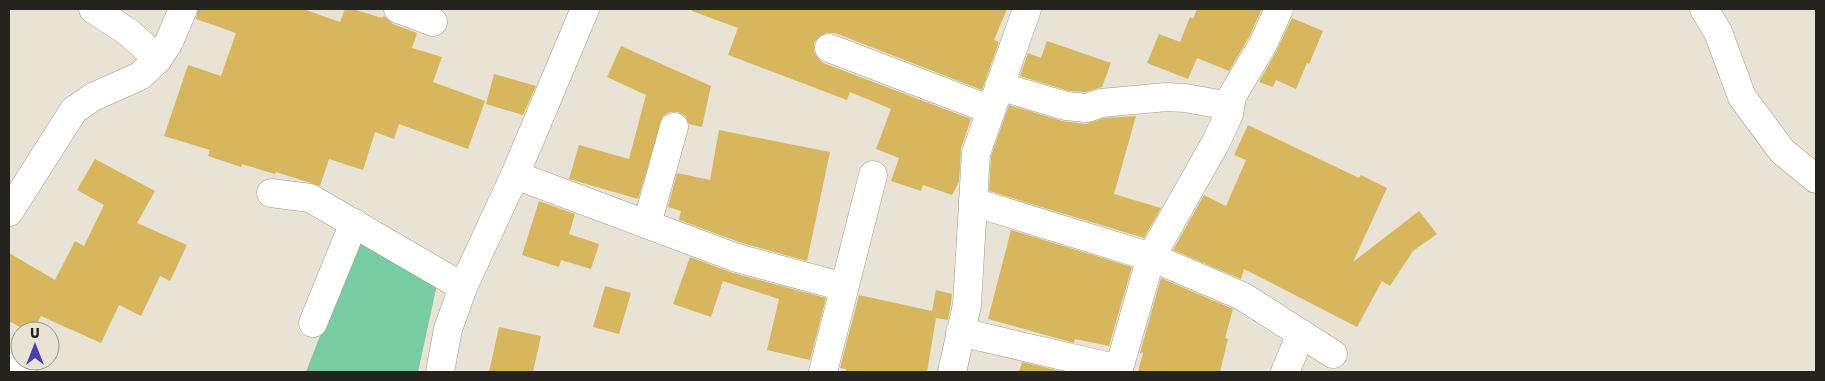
<svg xmlns="http://www.w3.org/2000/svg" width="1825" height="381" font-family="Jost,sans-serif">
  <style>
    .green { fill: #77cda1 }
    .building { fill: #d7b65e }
    .lines { fill: none; stroke-linecap: round; stroke-linejoin: round }
    .minor-casing { stroke: #a09b8e; stroke-width: 29 }
    .minor { stroke: #fff; stroke-width: 28 }
  </style>
  <rect width="100%" height="100%" fill="#e8e3d4"/>
  <path class="green" d="M 358,237 L 438,280 L 418,372 L 306,372 Z"/>
  <g class="building">
    <path d="M 198,9 L 303,9 L 340,22 L 345,9 L 353,9 L 382,18 L 384,16 L 393,24 L 417,33 L 412,48 L 442,57 L 433,82 L 485,101 L 468,149 L 399,124 L 394,139 L 375,132 L 363,170 L 329,159 L 320,186 L 276,172 L 275,174 L 242,164 L 241,167 L 208,156 L 210,150 L 164,136 L 188,65 L 221,76 L 236,33 L 196,19 Z"/>
    <path d="M 692,9 L 1007,9 L 994,40 L 999,42 L 982,90 L 835,33 L 827,33 L 820,36 L 814,43 L 814,51 L 817,57 L 823,63 L 971,119 L 961,148 L 959,182 L 952,195 L 923,185 L 921,191 L 891,181 L 899,158 L 876,149 L 891,109 L 850,92 L 847,100 L 728,55 L 738,28 L 692,11 Z"/>
    <path d="M 1197,9 L 1262,9 L 1249,37 L 1229,71 L 1197,58 L 1188,79 L 1147,63 L 1159,34 L 1180,42 L 1190,17 L 1193,19 Z"/>
    <path d="M 1292,18 L 1323,31 L 1309,64 L 1307,63 L 1296,89 L 1276,80 L 1273,87 L 1259,82 L 1276,52 Z"/>
    <path d="M 1047,41 L 1111,63 L 1102,87 L 1085,92 L 1069,91 L 1020,76 L 1028,53 L 1041,58 Z"/>
    <path d="M 621,46 L 711,86 L 702,127 L 689,124 L 685,116 L 678,112 L 670,112 L 663,116 L 638,199 L 569,179 L 579,145 L 629,159 L 646,95 L 607,77 Z"/>
    <path d="M 494,74 L 536,86 L 523,115 L 486,104 Z"/>
    <path d="M 1009,105 L 1062,121 L 1086,124 L 1104,118 L 1136,116 L 1114,194 L 1161,208 L 1144,238 L 989,191 L 991,156 Z"/>
    <path d="M 1248,125 L 1359,178 L 1361,175 L 1387,188 L 1353,262 L 1419,211 L 1437,234 L 1413,251 L 1390,286 L 1382,281 L 1357,327 L 1244,269 L 1241,279 L 1173,250 L 1204,195 L 1226,206 L 1246,160 L 1234,155 Z"/>
    <path d="M 719,130 L 830,152 L 807,261 L 742,243 L 679,220 L 681,211 L 668,207 L 677,173 L 710,180 Z"/>
    <path d="M 95,159 L 155,191 L 137,223 L 187,245 L 170,281 L 160,276 L 141,316 L 119,305 L 101,343 L 41,316 L 33,331 L 27,331 L 9,321 L 9,253 L 55,280 L 75,241 L 84,246 L 104,205 L 77,190 Z"/>
    <path d="M 539,201 L 575,214 L 569,234 L 599,244 L 591,269 L 561,260 L 559,267 L 522,255 Z"/>
    <path d="M 1011,230 L 1132,267 L 1109,346 L 1075,339 L 1074,343 L 988,319 Z"/>
    <path d="M 690,257 L 733,273 L 826,298 L 810,360 L 767,350 L 779,299 L 723,281 L 711,317 L 673,304 Z"/>
    <path d="M 1161,278 L 1233,309 L 1225,338 L 1228,339 L 1220,372 L 1138,372 L 1143,353 L 1140,353 Z"/>
    <path d="M 605,286 L 631,293 L 619,334 L 593,327 Z"/>
    <path d="M 936,290 L 952,294 L 951,303 L 948,320 L 936,318 L 927,372 L 846,372 L 846,369 L 840,368 L 859,295 L 932,311 Z"/>
    <path d="M 499,327 L 541,336 L 533,372 L 489,372 Z"/>
    <path d="M 1022,362 L 1064,372 L 1019,372 Z"/>
  </g>
  <g class="lines">
    <g class="minor-casing">
      <g id="minor">
        <path d="M 93,9 L 128,32 L 158,59"/>
        <path d="M 398,9 L 433,22"/>
        <path d="M 1704,9 L 1718,32 L 1742,97 L 1782,151 L 1816,179"/>
        <path d="M 829,48 L 991,110"/>
        <path d="M 999,86 L 1066,106 L 1087,108 L 1101,103 L 1167,97 L 1185,98 L 1230,106"/>
        <path d="M 515,175 L 737,258 L 844,287"/>
        <path d="M 271,193 L 310,198 L 463,287"/>
        <path d="M 973,202 L 1151,257 L 1242,296 L 1333,354"/>
        <path d="M 9,212 L 74,110 L 93,97 L 140,76 L 158,59 L 169,42 L 183,9"/>
        <path d="M 647,224 L 674,127"/>
        <path d="M 313,323 L 354,223"/>
        <path d="M 960,332 L 1119,369"/>
        <path d="M 9,367 L 22,372"/>
        <path d="M 440,372 L 448,329 L 463,287 L 515,175 L 585,9"/>
        <path d="M 823,372 L 873,175"/>
        <path d="M 952,372 L 967,305 L 976,153 L 1027,9"/>
        <path d="M 1118,372 L 1151,257 L 1216,142 L 1229,114 L 1232,96 L 1263,44 L 1279,9"/>
        <path d="M 1285,372 L 1301,334"/>
      </g>
    </g>
    <use href="#minor" class="minor"/>
  </g>
  <rect width="1825" height="381" fill="none" stroke="#25231e" stroke-width="20"/>
  <g transform="translate(35 346)"><circle r="24" fill="#e8e3d4" stroke="#9a968b"/>
  <path d="M0-4L9 19L0 12L-9 19Z" fill="#4840b6"/>
  <text y="-8" font-size="14" font-weight="bold" text-anchor="middle" fill="#25231e">U</text>
  </g>
</svg>
